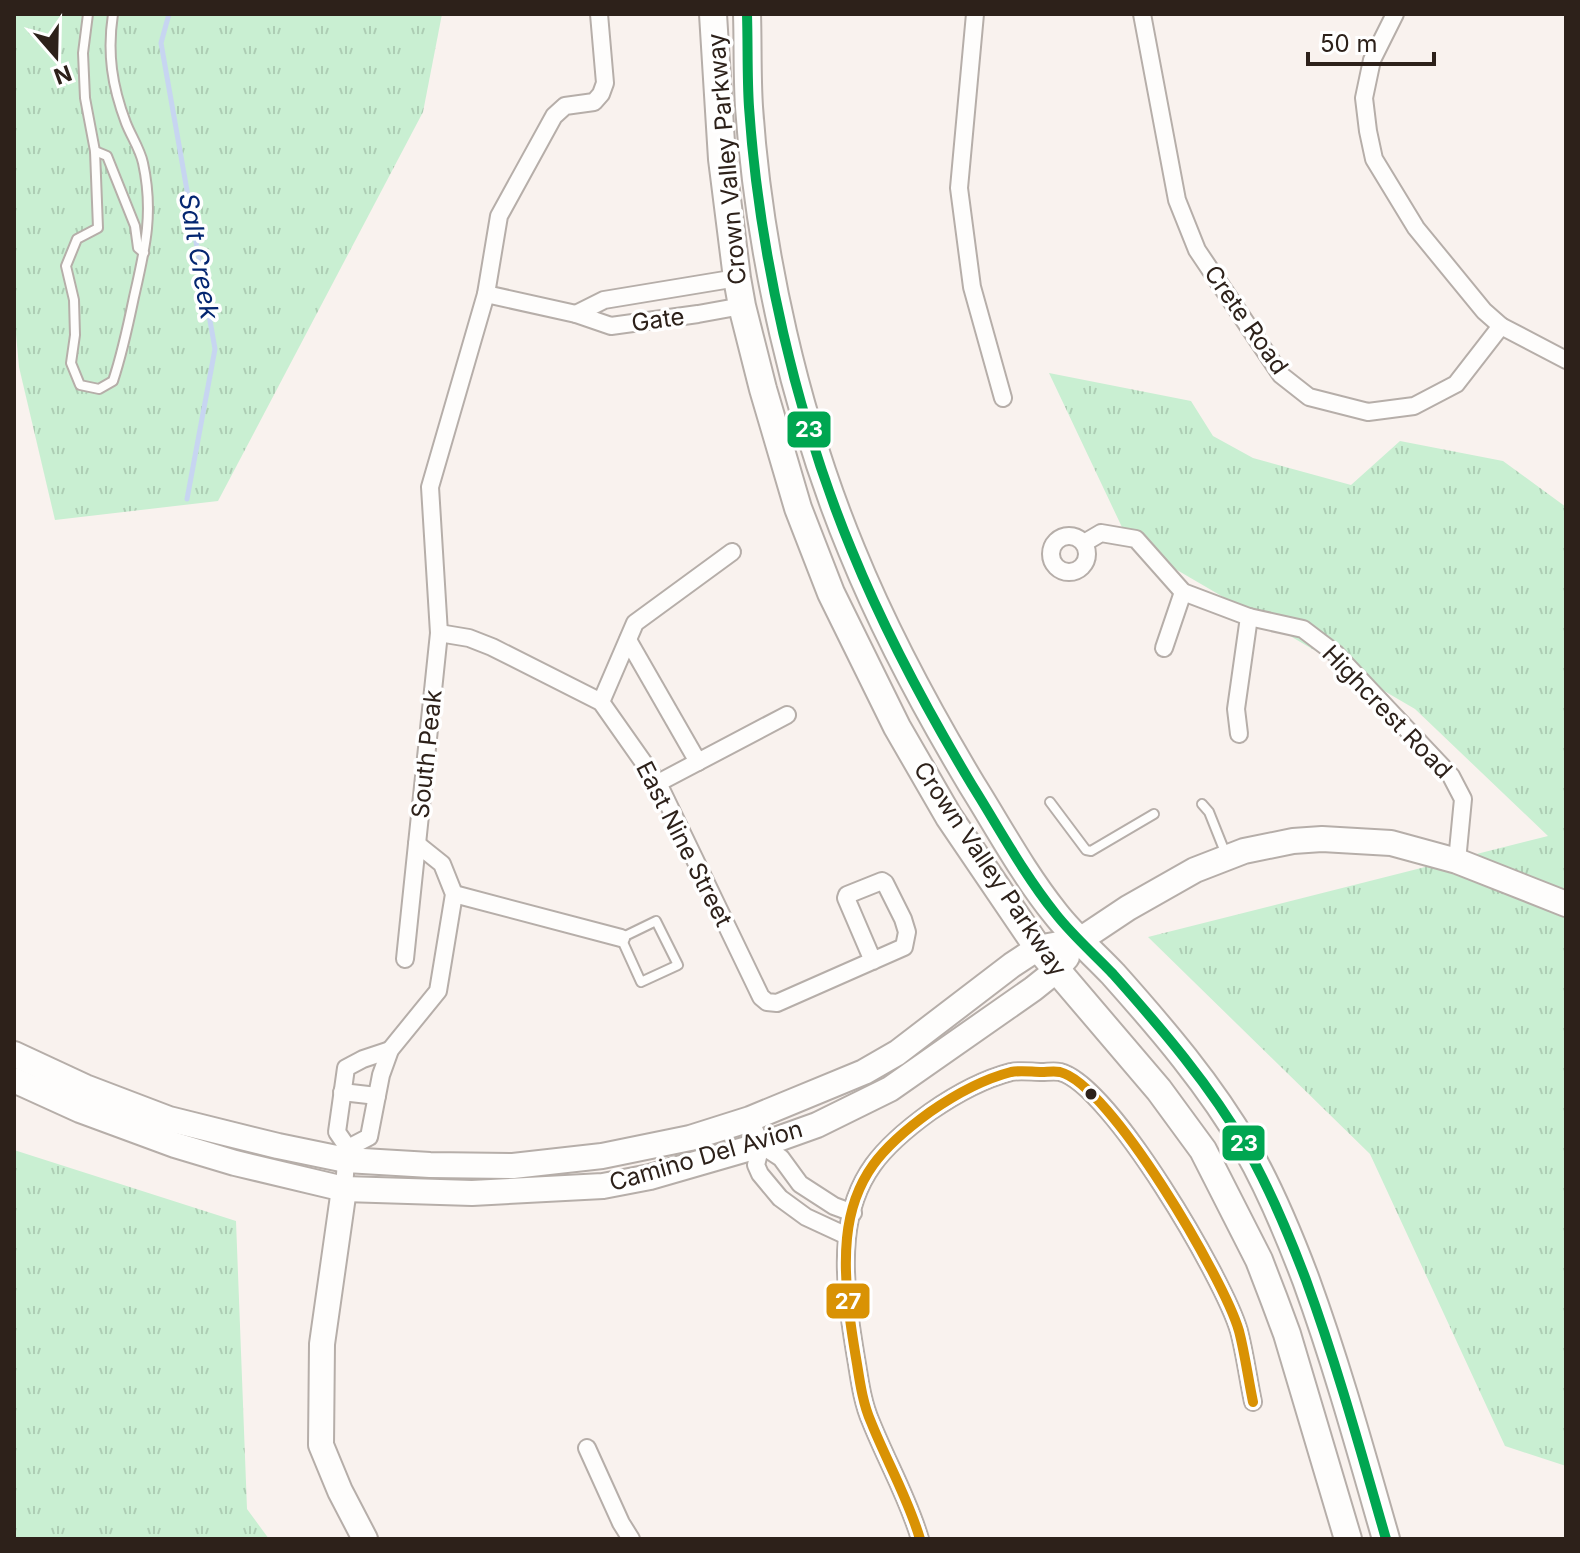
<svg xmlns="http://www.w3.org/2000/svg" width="1580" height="1553" font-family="Inter,sans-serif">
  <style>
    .grass { fill: url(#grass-tufts) }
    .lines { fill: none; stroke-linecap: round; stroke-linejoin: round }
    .stream { stroke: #c7d5f1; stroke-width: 5 }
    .lane-casing { stroke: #b6aea9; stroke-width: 12 }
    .street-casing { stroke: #b6aea9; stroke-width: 20 }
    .secondary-casing { stroke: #b6aea9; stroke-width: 28 }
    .primary-casing { stroke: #b6aea9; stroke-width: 30 }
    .lane { stroke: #fefdfc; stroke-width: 8 }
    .street { stroke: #fefdfc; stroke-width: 16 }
    .secondary { stroke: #fefdfc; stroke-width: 24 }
    .primary { stroke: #fefdfc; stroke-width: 26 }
    .bus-1-casing { stroke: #fff; stroke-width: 16 }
    .bus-2-casing { stroke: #fff; stroke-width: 16 }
    .bus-1 { stroke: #00a651; stroke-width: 10 }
    .bus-2 { stroke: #d99204; stroke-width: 10 }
    .bus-dot { fill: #2d211a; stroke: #fff; stroke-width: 3 }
    .labels { text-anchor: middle; stroke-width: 7; stroke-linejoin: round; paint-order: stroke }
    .street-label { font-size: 24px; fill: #2d211a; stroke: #fff }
    .water-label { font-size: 26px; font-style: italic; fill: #042671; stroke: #fff }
    .line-badge { stroke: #fff; stroke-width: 3 }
    .badge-label { font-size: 22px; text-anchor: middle; font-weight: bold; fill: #fff }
  </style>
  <defs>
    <pattern id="grass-tufts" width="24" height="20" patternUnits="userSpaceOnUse" patternTransform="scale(2)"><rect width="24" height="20" fill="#c9efd2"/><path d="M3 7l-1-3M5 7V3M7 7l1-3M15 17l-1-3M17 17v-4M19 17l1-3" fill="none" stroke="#adcdb4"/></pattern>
  </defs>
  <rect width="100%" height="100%" fill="#f9f2ee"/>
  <g class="grass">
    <path d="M 14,14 L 442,14 L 423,112 L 218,501 L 55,520 L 19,367 L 14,312 Z"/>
    <path d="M 1049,373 L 1191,401 L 1213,436 L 1253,458 L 1351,485 L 1400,441 L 1503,461 L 1566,507 L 1566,1466 L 1505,1446 L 1370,1154 L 1148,937 L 1548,836 L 1415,709 L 1129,542 Z"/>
    <path d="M 14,1150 L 236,1221 L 247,1509 L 269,1539 L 14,1539 Z"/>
  </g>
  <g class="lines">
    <path class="stream" d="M 169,14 L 161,43 L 215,349 L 187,499"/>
    <g class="lane-casing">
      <g id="lane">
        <path d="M 88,14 L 83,53 L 85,98 L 95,151 L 98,228 L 77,239 L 66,266 L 74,300 L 75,335 L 71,363 L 80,385 L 99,389 L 113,381 C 122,354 128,326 134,297 C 145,249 154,213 143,163 C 140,149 131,136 126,123 C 112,86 107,53 113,14"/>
        <path d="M 95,151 L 107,156 L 135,226 L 138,248 L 144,253"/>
        <path d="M 1050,802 L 1086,850 L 1091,851 L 1154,814"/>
        <path d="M 1202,804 L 1209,812 L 1227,857"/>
        <path d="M 656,921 L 678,965 L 641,982 L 621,938 Z"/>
      </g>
    </g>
    <g class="street-casing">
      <g id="street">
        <path d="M 975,14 L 959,188 L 972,287 L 1003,398"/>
        <path d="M 1142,14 L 1177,200 L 1197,250 L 1281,375 L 1309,397 L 1368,412 L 1414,406 L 1456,384 L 1501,326"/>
        <path d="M 1395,14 L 1372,60 L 1364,98 L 1368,131 L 1374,159 L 1416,228 L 1484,311 L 1501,326 L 1566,360"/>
        <path d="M 486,294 L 576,314 L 611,326 L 698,314 L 742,306"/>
        <path d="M 576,314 L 604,300 L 737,278"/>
        <circle cx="1069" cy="554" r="18"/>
        <path d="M 1084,543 L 1101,533 L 1136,539 L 1183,592 L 1249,617 L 1303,629 L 1336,654 L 1451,776 L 1463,799 L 1457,861"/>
        <path d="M 439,633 L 469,638 L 492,647 L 601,702 L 658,783 L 761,997 L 767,1002 L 777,1003 L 904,947 L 907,932 L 903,919 L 885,883 L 882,881 L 847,895 L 846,898 L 873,961"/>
        <path d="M 628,640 L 698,762"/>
        <path d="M 1164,648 L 1183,592"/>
        <path d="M 601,702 L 635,623 L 732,552"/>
        <path d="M 1239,734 L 1236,709 L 1249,617"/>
        <path d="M 658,783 L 787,715"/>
        <path d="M 454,894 L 621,938"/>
        <path d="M 405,959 L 439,633 L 430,487 L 486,294 L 499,216 L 554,116 L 565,106 L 594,102 L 601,94 L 605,83 L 599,14"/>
        <path d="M 342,1092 L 377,1096"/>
        <path d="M 750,1119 L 761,1145 L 756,1165 L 760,1174 L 780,1198 L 806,1217 L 847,1236"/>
        <path d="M 761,1145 L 781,1158 L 800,1184 L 834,1206 L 853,1213"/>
        <path d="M 348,1148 L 337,1132 L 346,1068 L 363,1059 L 390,1050"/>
        <path d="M 344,1189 L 346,1160 L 348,1148 L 369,1137 L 381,1075 L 390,1050 L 438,991 L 454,894 L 442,864 L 417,844"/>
        <path d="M 587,1448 L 621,1523 L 631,1539"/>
        <path d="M 920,1539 C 908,1498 887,1462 871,1422 C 863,1404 860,1383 857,1364 C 850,1323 843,1279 847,1238 C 853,1177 883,1146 930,1112 C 953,1096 984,1079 1011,1072 C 1021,1070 1032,1072 1042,1072 C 1047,1072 1054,1071 1060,1072 C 1110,1084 1224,1279 1239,1331 C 1245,1354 1248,1378 1253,1402"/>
      </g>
    </g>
    <g class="secondary-casing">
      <g id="secondary">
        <path d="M 14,1054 L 85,1087 L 169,1119 L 278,1146 L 346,1160 L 430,1165 L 513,1166 L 602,1156 L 690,1138 L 750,1119 L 864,1072 L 897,1053 L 1012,965 L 1038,948 L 1080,940 L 1128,908 L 1195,870 L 1244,851 L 1293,841 L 1322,839 L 1391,843 L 1457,861 L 1566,904"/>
        <path d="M 14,1080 L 80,1110 L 175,1145 L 235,1163 L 344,1189 L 472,1193 L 603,1186 L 650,1177 L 761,1145 L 817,1125 L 890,1089 L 1033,989 L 1053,973 L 1067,957"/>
        <path d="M 344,1189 L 322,1344 L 321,1445 L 340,1491 L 365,1539"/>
      </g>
    </g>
    <g class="primary-casing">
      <g id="primary">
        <path d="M 713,14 L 722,159 L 737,278 L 742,306 L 763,389 L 798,508 L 831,593 L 897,727 L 949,817 L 1038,948 L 1159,1090 L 1203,1150 L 1259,1260 L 1274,1299 L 1287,1334 L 1348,1539"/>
        <path d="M 747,14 C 748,45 747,76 749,107 C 759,253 796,416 852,551 C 885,632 927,710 972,785 C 999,828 1023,873 1055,913 C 1072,935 1094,954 1113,974 C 1162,1029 1210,1085 1247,1149 C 1271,1191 1289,1235 1306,1280 C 1337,1365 1361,1452 1386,1539"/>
      </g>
    </g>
    <use href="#lane" class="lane"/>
    <use href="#street" class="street"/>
    <use href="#secondary" class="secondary"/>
    <use href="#primary" class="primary"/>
    <g class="bus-1-casing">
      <path id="bus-1" d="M 747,14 C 748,45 747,76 749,107 C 759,253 796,416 852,551 C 885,632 927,710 972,785 C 999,828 1023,873 1055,913 C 1072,935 1094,954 1113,974 C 1162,1029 1210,1085 1247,1149 C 1271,1191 1289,1235 1306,1280 C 1337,1365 1361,1452 1386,1539"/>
    </g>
    <g class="bus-2-casing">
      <path id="bus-2" d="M 920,1539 C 908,1498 887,1462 871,1422 C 863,1404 860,1383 857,1364 C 850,1323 843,1279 847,1238 C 853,1177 883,1146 930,1112 C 953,1096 984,1079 1011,1072 C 1021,1070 1032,1072 1042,1072 C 1047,1072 1054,1071 1060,1072 C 1110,1084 1224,1279 1239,1331 C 1245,1354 1248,1378 1253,1402"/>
    </g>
    <use href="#bus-1" class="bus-1"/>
    <use href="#bus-2" class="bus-2"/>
  </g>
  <circle class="bus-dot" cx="1091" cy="1094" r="7"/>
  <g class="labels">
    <g class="street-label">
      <text transform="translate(727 159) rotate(-95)" y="8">Crown Valley Parkway</text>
      <text transform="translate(658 320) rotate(-8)" y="8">Gate</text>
      <text transform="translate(1246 320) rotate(55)" y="8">Crete Road</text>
      <text transform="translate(1387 712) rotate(46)" y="8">Highcrest Road</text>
      <text transform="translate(427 754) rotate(-84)" y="8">South Peak</text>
      <text transform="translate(684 844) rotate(63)" y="8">East Nine Street</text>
      <text transform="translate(990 869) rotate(56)" y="8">Crown Valley Parkway</text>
      <text transform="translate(706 1156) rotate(-16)" y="8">Camino Del Avion</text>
    </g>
    <g class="water-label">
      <text transform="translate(199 256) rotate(80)" y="9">Salt Creek</text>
    </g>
  </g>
  <g class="line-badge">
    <rect x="786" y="410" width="46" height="39" rx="8" fill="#00a651"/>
    <rect x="1221" y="1124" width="45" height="38" rx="8" fill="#00a651"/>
    <rect x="825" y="1282" width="46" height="38" rx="8" fill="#d99204"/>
  </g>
  <g class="badge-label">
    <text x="809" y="437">23</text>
    <text x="1244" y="1151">23</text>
    <text x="848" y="1309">27</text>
  </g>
  <rect width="1580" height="1553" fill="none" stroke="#2d211a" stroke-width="32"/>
  <g transform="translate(56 56) rotate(160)" stroke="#ffffff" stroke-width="6" paint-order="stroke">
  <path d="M0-6L14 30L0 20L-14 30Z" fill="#2d211a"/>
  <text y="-12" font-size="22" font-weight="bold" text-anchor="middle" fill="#2d211a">N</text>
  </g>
  <path d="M1308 52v12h126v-12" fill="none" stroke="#2d211a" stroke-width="4"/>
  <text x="1320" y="52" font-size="24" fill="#2d211a" stroke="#ffffff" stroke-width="6" paint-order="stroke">50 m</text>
</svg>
